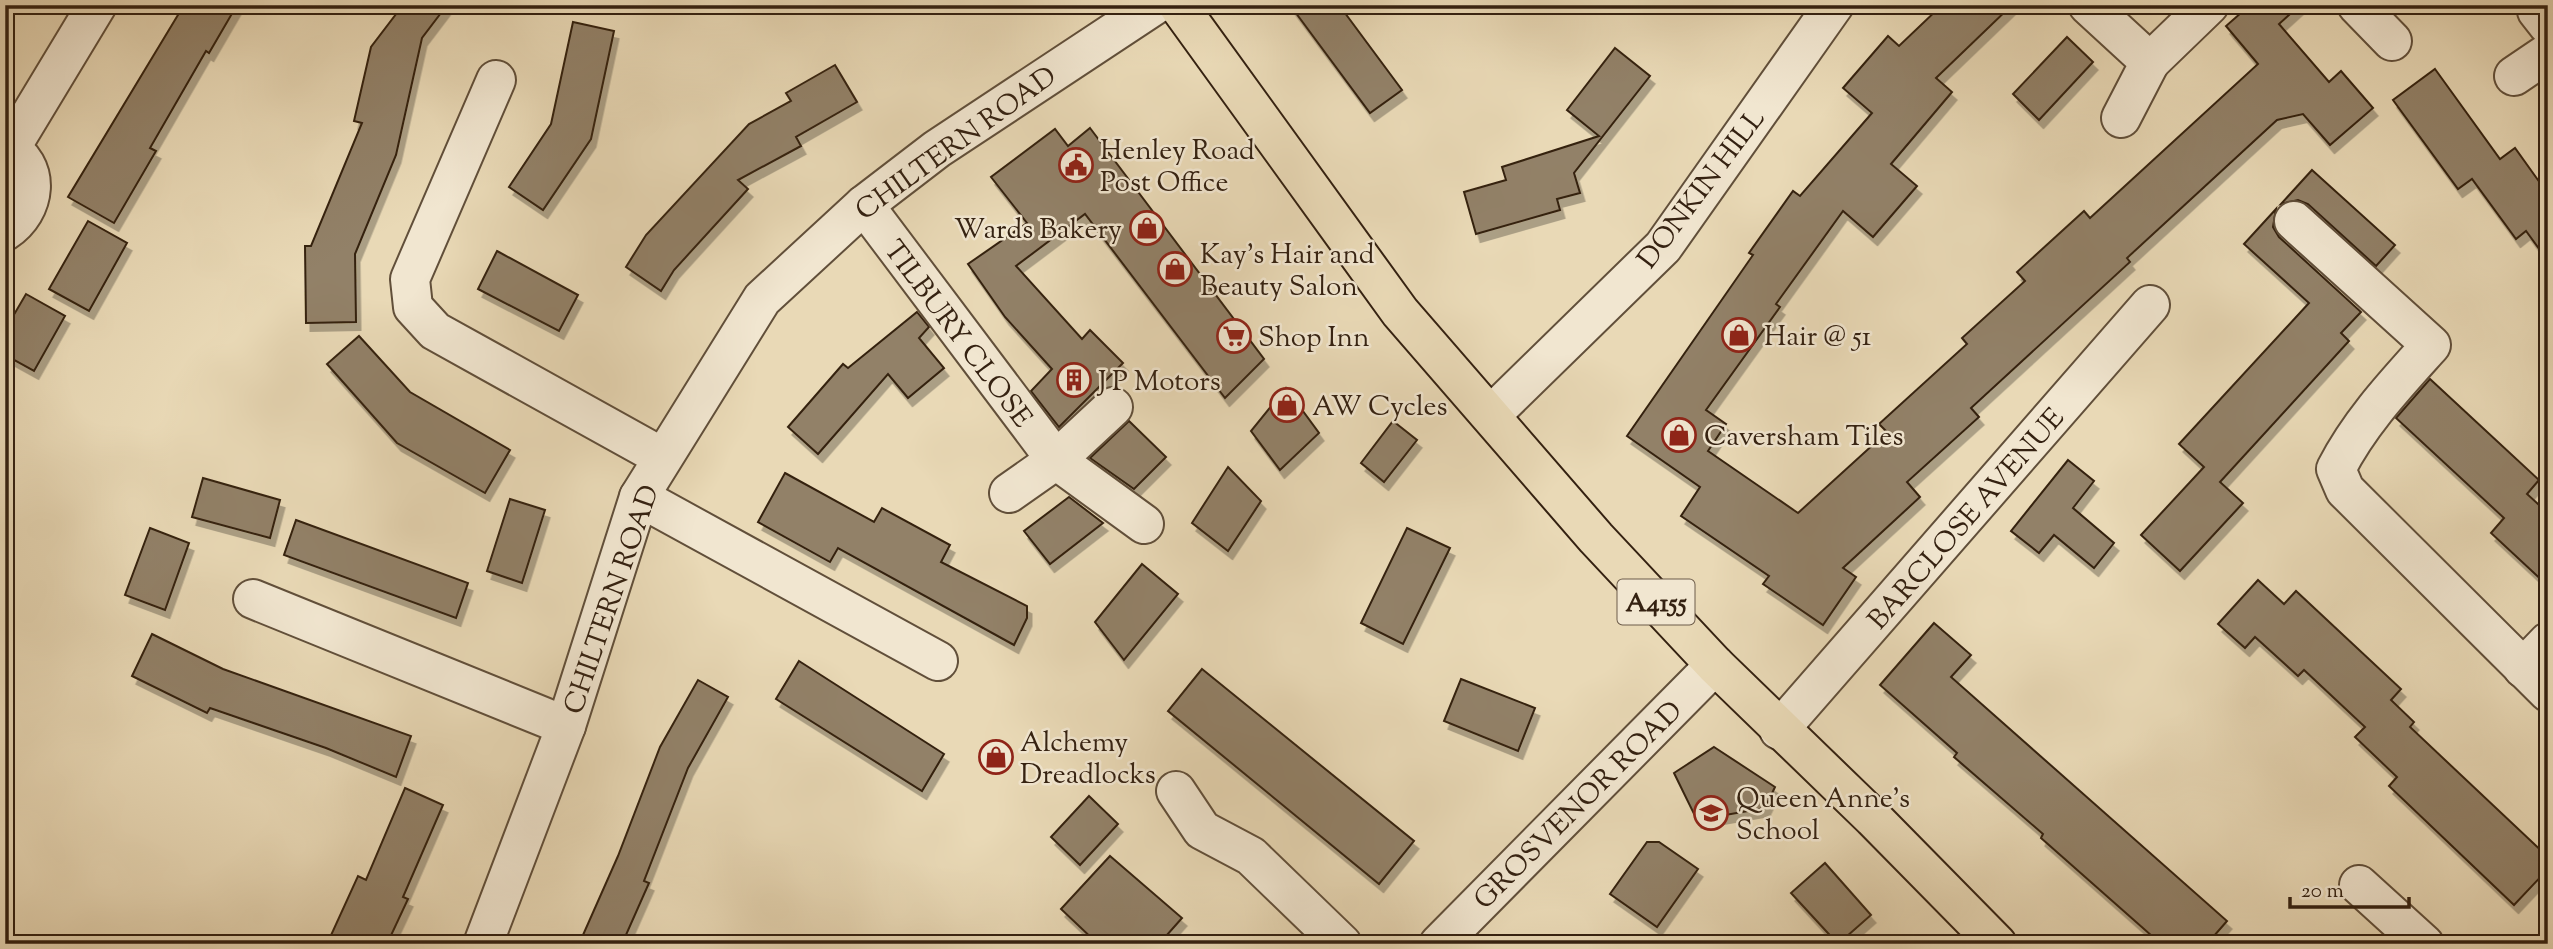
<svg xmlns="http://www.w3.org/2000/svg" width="2553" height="949" font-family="'Sorts Mill Goudy',serif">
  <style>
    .building { fill: #928167; stroke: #342111; stroke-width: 2; filter: url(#shadow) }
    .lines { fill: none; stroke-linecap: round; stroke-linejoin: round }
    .minor-casing { stroke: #614f3a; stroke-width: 42 }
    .major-casing { stroke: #342111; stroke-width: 42 }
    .minor { stroke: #f1e6d0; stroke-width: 38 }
    .major { stroke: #e9d9b6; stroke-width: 38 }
    .labels { text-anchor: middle; stroke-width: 5; stroke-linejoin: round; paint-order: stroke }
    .shield { fill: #f1e6d0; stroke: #6d5c4a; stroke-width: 2 }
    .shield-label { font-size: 26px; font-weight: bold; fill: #342111 }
    .street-label { font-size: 28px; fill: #342111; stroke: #f1e6d0 }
    .poi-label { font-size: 28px; fill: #342111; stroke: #f1e6d0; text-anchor: start }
  </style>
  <defs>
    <filter id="shadow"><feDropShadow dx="4.5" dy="8" stdDeviation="0" flood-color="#0004"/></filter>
  </defs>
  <rect width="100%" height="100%" fill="#e9d9b6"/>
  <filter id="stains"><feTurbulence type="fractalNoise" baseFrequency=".00286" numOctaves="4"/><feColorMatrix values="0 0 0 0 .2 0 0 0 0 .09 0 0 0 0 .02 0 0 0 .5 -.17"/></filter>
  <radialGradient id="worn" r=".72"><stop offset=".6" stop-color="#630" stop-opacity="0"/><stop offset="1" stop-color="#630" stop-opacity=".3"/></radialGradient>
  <g class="building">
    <path d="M 184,5 L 237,5 L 209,53 L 206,51 L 150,148 L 156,151 L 114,223 L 68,197 Z"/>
    <path d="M 403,5 L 447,5 L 422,38 L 396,155 L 355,254 L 356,322 L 306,323 L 305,246 L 311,246 L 362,123 L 354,121 L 371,47 Z"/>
    <path d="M 1290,5 L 1339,5 L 1402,90 L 1370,113 Z"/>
    <path d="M 1942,5 L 2012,5 L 1936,78 L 1952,92 L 1891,164 L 1917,186 L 1873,237 L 1843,211 L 1776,304 L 1780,307 L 1706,410 L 1726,424 L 1708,451 L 1798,513 L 1887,432 L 1879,424 L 1967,344 L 1962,338 L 2025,281 L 2017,272 L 2084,211 L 2090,218 L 2258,64 L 2226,26 L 2250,5 L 2300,5 L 2279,24 L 2329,82 L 2341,71 L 2373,108 L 2330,145 L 2303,114 L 2277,120 L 2127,258 L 2130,262 L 1971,408 L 1979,417 L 1907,482 L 1920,497 L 1843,568 L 1856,577 L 1823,625 L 1763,584 L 1769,576 L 1681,516 L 1700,487 L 1627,436 L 1753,255 L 1749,253 L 1793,191 L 1800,196 L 1872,113 L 1843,88 L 1888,36 L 1899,46 Z"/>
    <path d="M 573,22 L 614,31 L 591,139 L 543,210 L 509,187 L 551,124 Z"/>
    <path d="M 2067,37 L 2093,62 L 2039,120 L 2013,94 Z"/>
    <path d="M 1615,48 L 1650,76 L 1574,173 L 1580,193 L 1557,199 L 1560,210 L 1476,234 L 1464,192 L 1506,180 L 1502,167 L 1599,136 L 1567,110 Z"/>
    <path d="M 835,65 L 857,102 L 796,137 L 801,146 L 738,180 L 748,189 L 674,270 L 661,291 L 626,267 L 646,235 L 749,124 L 791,101 L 786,93 Z"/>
    <path d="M 2435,69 L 2500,159 L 2515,148 L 2548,194 L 2548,261 L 2526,231 L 2516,239 L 2472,179 L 2458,189 L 2393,100 Z"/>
    <path d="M 1090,128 L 1264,359 L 1225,398 L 1085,214 L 1016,266 L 1082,339 L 1090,330 L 1123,363 L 1059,427 L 1031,391 L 1052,369 L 1005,317 L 968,264 L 1027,223 L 991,177 L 1055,129 L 1068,146 Z"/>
    <path d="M 2312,170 L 2395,245 L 2376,266 L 2308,204 L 2298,200 L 2281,204 Z"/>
    <path d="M 2276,209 L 2273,227 L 2279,237 L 2361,312 L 2341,333 L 2349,341 L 2220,482 L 2243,503 L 2180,571 L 2141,535 L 2204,467 L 2179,444 L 2309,303 L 2244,244 Z"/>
    <path d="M 88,221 L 127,243 L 89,311 L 49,289 Z"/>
    <path d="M 497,251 L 578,295 L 559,331 L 478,289 Z"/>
    <path d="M 26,294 L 65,316 L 34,371 L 5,355 L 5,330 Z"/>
    <path d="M 917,312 L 929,327 L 919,338 L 944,368 L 908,398 L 888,374 L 818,454 L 788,427 L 843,364 L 848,368 Z"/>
    <path d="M 359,336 L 410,392 L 510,450 L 485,493 L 397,443 L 327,364 Z"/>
    <path d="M 2430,379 L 2539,480 L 2527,494 L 2548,513 L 2548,586 L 2491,533 L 2504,518 L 2396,418 Z"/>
    <path d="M 1286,388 L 1319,433 L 1280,470 L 1251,431 Z"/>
    <path d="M 1129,421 L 1166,457 L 1134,489 L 1090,458 Z"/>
    <path d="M 1393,421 L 1417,440 L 1384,482 L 1361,463 Z"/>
    <path d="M 2068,460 L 2094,481 L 2073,508 L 2114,543 L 2094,568 L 2054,535 L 2039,553 L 2011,531 Z"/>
    <path d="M 1228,467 L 1261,501 L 1228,551 L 1192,523 Z"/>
    <path d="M 785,473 L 874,522 L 882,508 L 950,545 L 941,562 L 1027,606 L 1027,618 L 1014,645 L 838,548 L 830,562 L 758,522 Z"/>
    <path d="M 203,478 L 280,500 L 270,538 L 192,517 Z"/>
    <path d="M 1069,497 L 1103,523 L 1050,564 L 1024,531 Z"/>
    <path d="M 510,499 L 545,510 L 522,583 L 487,571 Z"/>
    <path d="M 296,520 L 468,583 L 456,618 L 284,555 Z"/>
    <path d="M 150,528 L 189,543 L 165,610 L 125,595 Z"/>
    <path d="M 1407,528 L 1450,548 L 1403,644 L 1361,623 Z"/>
    <path d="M 1142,564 L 1178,594 L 1124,660 L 1095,622 Z"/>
    <path d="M 2258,580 L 2284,604 L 2296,591 L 2401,689 L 2391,700 L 2414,722 L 2410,727 L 2548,857 L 2548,869 L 2514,905 L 2389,786 L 2397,777 L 2355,737 L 2365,727 L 2304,670 L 2298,676 L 2255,637 L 2245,648 L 2218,624 Z"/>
    <path d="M 1934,623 L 1971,655 L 1951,677 L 2227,921 L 2207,944 L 2161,944 L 2041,838 L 2043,834 L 1954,757 L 1957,753 L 1880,685 Z"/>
    <path d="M 152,634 L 223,669 L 411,736 L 396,777 L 326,748 L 210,708 L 207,713 L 132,676 Z"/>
    <path d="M 799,661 L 944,754 L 922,791 L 776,699 Z"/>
    <path d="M 1202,669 L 1414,841 L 1379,884 L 1168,711 Z"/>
    <path d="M 1461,679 L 1535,708 L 1518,751 L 1444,721 Z"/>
    <path d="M 698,680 L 728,697 L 688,768 L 644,881 L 649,883 L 622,944 L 579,944 L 618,856 L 660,747 Z"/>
    <path d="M 1714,747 L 1775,787 L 1765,808 L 1697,820 L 1674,773 Z"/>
    <path d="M 405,788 L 443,805 L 403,897 L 408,899 L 387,944 L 327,944 L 358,876 L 366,880 Z"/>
    <path d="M 1089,796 L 1118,824 L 1080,865 L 1051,837 Z"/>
    <path d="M 1647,842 L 1659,842 L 1698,869 L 1657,927 L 1610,894 Z"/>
    <path d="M 1110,856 L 1182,918 L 1159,944 L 1098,944 L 1061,909 Z"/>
    <path d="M 1825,863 L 1871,915 L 1838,944 L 1791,893 Z"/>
  </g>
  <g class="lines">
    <g class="minor-casing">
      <g id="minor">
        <path d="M 2088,5 L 2150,62 L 2121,118"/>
        <path d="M 2357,5 L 2392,41"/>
        <path d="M 2537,11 L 2548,25"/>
        <path d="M 2150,62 L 2209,5"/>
        <path d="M 2514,76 L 2548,53"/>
        <path d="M 496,80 L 410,279 L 413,307 L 435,331 L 662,457"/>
        <path d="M 5,146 C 43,165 36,211 5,231"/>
        <path d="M 10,149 L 97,5"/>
        <path d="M 864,205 L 1056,460 L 1144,524"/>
        <path d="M 2294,221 L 2431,345 C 2396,384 2360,422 2336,469 L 2345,490 L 2548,692"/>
        <path d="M 1491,415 L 1663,247 L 1834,5"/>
        <path d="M 1009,493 L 1056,460 L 1113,407"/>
        <path d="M 639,497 L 938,661"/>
        <path d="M 253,599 L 566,726"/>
        <path d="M 2523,668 L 2548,642"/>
        <path d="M 1779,730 L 2150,305"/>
        <path d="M 1176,791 L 1202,830 L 1251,856 L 1342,944"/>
        <path d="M 2359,885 L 2424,944"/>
        <path d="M 483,944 L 566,726 L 639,497 L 762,299 L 864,205 L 937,149 L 1155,5"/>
        <path d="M 1439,944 L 1715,665"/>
      </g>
    </g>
    <g class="major-casing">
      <path id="major" d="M 1178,5 L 1400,312 L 1596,538 L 1715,665 L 1873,818 L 1997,944"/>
    </g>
    <use href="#minor" class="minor"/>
    <use href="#major" class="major"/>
  </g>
  <defs>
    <g id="civic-ring" transform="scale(1.75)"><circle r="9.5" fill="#f1e6d0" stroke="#8f2418" stroke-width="1.5"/><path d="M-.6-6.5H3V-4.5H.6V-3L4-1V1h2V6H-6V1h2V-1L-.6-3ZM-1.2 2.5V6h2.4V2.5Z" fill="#8f2418"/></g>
    <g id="shop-ring" transform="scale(1.75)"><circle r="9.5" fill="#f1e6d0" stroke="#8f2418" stroke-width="1.5"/><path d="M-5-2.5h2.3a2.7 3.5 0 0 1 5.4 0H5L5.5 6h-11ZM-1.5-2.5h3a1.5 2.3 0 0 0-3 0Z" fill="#8f2418"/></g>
    <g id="supermarket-ring" transform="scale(1.75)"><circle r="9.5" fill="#f1e6d0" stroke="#8f2418" stroke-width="1.5"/><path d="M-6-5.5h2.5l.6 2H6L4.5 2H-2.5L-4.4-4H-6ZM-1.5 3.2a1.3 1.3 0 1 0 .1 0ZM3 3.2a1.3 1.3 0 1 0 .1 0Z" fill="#8f2418"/></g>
    <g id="building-ring" transform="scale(1.75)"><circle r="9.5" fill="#f1e6d0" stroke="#8f2418" stroke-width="1.5"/><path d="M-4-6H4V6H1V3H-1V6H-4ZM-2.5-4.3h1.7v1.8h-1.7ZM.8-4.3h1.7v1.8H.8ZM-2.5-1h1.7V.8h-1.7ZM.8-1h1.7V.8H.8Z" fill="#8f2418"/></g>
    <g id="school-ring" transform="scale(1.75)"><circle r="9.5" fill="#f1e6d0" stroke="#8f2418" stroke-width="1.5"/><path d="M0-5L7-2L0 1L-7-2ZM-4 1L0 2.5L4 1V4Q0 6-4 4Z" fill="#8f2418"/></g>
  </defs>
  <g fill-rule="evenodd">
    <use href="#civic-ring" x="1076" y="165"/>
    <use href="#shop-ring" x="1147" y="228"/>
    <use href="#shop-ring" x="1175" y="269"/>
    <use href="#shop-ring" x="1739" y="335"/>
    <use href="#supermarket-ring" x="1234" y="336"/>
    <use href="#building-ring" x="1074" y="380"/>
    <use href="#shop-ring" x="1287" y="405"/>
    <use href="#shop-ring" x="1679" y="435"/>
    <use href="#shop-ring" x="996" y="757"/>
    <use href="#school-ring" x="1711" y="813"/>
  </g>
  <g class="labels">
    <rect class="shield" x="1617.5" y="579.5" width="77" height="45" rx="5"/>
    <g class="shield-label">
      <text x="1656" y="611">A4155</text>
    </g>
    <g class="street-label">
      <text transform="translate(955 142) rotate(-36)" y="10">CHILTERN ROAD</text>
      <text transform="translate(1700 188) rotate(-53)" y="10">DONKIN HILL</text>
      <text transform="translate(959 333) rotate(53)" y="10">TILBURY CLOSE</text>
      <text transform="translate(1965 518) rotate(-49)" y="10">BARCLOSE AVENUE</text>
      <text transform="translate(610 599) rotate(-71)" y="10">CHILTERN ROAD</text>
      <text transform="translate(1577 804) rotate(-45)" y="10">GROSVENOR ROAD</text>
    </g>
    <g class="poi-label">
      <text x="1100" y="159">Henley Road<tspan x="1100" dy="32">Post Office</tspan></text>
      <text x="1122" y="238" text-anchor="end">Wards Bakery</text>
      <text x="1200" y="263">Kay's Hair and<tspan x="1200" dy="32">Beauty Salon</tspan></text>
      <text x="1764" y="345">Hair @ 51</text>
      <text x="1258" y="346">Shop Inn</text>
      <text x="1098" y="390">J P Motors</text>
      <text x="1312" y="415">AW Cycles</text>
      <text x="1704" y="445">Caversham Tiles</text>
      <text x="1020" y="751">Alchemy<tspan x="1020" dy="32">Dreadlocks</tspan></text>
      <text x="1736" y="807">Queen Anne's<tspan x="1736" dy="32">School</tspan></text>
    </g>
  </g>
  <rect width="2553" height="949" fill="none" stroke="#e9d9b6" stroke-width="28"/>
  <rect x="7" y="7" width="2539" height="935" fill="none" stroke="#342111" stroke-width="3.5"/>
  <rect x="14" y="14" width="2525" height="921" fill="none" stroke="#342111" stroke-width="2"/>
  <path d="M2290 897v10h119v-10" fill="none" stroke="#342111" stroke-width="3.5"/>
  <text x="2301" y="897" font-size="21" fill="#342111" stroke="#f1e6d0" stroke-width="5" paint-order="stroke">20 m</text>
  <rect width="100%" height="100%" filter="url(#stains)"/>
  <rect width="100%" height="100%" fill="url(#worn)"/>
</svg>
